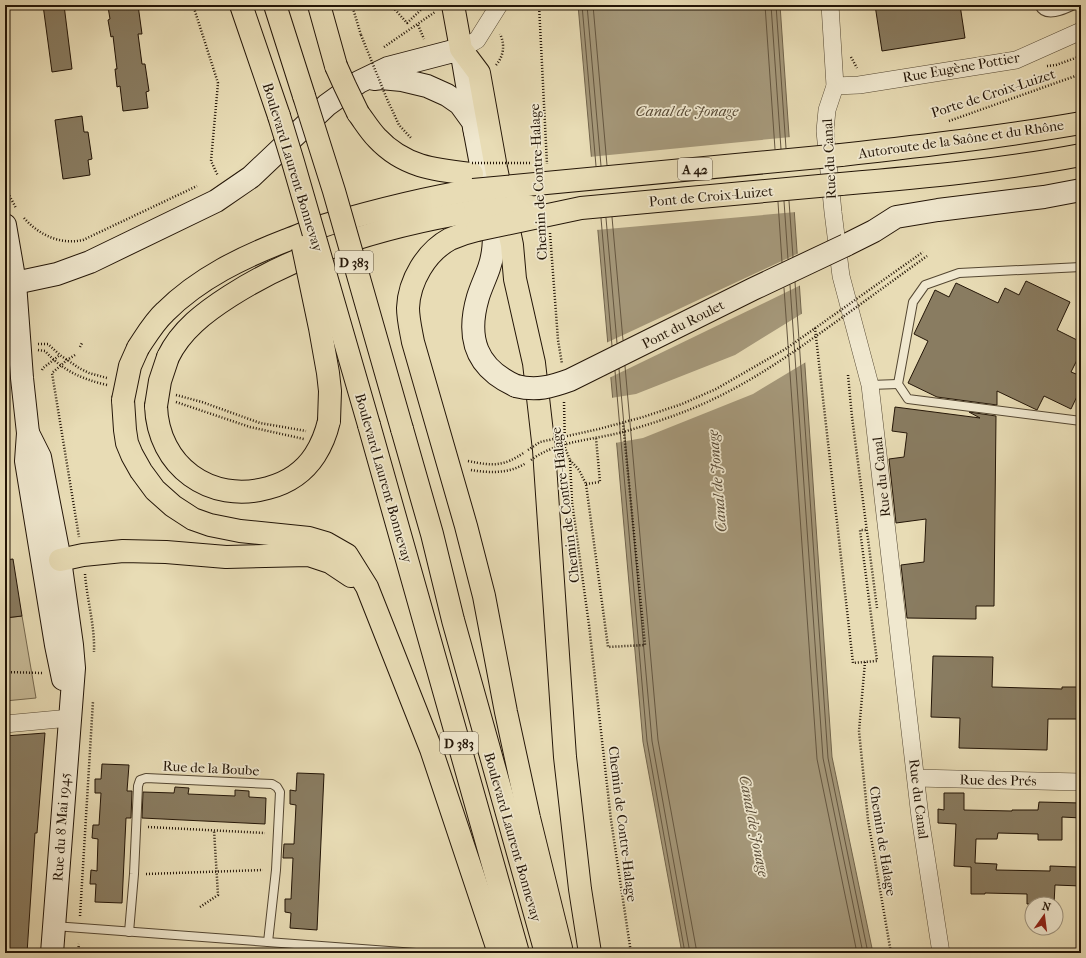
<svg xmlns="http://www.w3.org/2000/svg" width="1086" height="958" font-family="'IM FELL French Canon',serif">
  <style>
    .green { fill: #c7ba97; stroke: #75684f }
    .water { fill: #a5987a; stroke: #71644c }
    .pier { fill: #e8dcb5 }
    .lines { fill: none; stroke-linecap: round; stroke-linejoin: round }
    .shore { stroke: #645640; stroke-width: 1 }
    .building { fill: #897c61; stroke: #231507 }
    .lane-casing { stroke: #544732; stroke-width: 10 }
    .street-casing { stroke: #544732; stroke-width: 18 }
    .secondary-casing { stroke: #231507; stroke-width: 24 }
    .highway-casing { stroke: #231507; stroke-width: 24 }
    .path { stroke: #231507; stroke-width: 2.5; stroke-dasharray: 1 2; stroke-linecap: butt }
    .lane { stroke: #f0e8cf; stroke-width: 8 }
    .street { stroke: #f0e8cf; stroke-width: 17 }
    .secondary { stroke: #f0e8cf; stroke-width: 22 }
    .highway { stroke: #e8dcb5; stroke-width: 22 }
    .secondary-bridge-casing { stroke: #231507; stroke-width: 24; stroke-linecap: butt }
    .highway-bridge-casing { stroke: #231507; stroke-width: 24; stroke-linecap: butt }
    .path-bridge { stroke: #231507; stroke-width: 2.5; stroke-dasharray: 1 2; stroke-linecap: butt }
    .secondary-bridge { stroke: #f0e8cf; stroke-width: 22 }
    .highway-bridge { stroke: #e8dcb5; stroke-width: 22 }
    .labels { text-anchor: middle; stroke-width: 3.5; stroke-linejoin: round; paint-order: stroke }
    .shield { fill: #f0e8cf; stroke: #605443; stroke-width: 1 }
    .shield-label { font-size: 13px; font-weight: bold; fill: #231507 }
    .street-label { font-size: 14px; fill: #231507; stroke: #f0e8cf }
    .water-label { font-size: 15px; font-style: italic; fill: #574935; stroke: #f0e8cf }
  </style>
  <rect width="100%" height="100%" fill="#e8dcb5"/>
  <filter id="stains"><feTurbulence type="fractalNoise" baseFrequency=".005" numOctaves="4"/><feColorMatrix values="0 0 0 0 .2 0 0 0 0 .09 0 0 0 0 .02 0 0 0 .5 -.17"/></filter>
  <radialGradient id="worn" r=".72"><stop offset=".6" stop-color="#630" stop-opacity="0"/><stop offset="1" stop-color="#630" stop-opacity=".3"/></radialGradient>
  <path class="green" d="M 22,616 L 36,698 L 5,701 L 5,618 Z"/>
  <path class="water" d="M 578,5 L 780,5 L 832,757 L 873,953 L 682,953 L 643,742 Z"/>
  <g class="pier">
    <path d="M 791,137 L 796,212 L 596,230 L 589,157 Z"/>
    <path d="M 799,253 L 801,285 L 609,378 L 606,343 Z"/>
    <path d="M 803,313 L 806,362 L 753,394 L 643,438 L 615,443 L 611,398 L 636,394 L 735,355 Z"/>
  </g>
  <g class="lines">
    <g class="shore">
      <path d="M 582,5 L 596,166"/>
      <path d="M 587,5 L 601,166"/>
      <path d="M 593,5 L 607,165"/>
      <path d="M 765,5 L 775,149"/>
      <path d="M 771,5 L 781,149"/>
      <path d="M 776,5 L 786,148"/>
      <path d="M 784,201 L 788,259"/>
      <path d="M 789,201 L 793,257"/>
      <path d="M 778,202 L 782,262"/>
      <path d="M 612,217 L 623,340"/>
      <path d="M 601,218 L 612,346"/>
      <path d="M 606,218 L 617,343"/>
      <path d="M 795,282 L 828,758 L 868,953"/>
      <path d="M 790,285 L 823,758 L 863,953"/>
      <path d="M 784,288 L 817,759 L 857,953"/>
      <path d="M 625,366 L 658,740 L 697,953"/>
      <path d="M 619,369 L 652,741 L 690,953"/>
      <path d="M 615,371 L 647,741 L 685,953"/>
    </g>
  </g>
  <g class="building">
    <path d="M 43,5 L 64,5 L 72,69 L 52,72 Z"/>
    <path d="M 109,5 L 138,5 L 142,34 L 138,34 L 142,64 L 145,64 L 149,91 L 146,92 L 148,108 L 123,111 L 120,86 L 117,87 L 115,69 L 117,69 L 113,36 L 111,37 L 108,20 L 110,19 L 108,7 L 109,7 Z"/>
    <path d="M 875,5 L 960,5 L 965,38 L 882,51 Z"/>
    <path d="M 82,116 L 84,132 L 88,132 L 92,159 L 88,160 L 90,175 L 63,179 L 55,120 Z"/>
    <path d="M 1026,281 L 1070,302 L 1057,330 L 1081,342 L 1081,352 L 1071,372 L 1081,376 L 1081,388 L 1071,409 L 1044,396 L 1037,410 L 997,391 L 997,405 L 937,397 L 908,383 L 928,341 L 914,334 L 935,290 L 949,297 L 956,283 L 998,303 L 1005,288 L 1019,295 Z"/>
    <path d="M 895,407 L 980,418 L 969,412 L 996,416 L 994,606 L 976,606 L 976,619 L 907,618 L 901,565 L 924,562 L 926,519 L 896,523 L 889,459 L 904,457 L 907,433 L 892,431 Z"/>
    <path d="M 13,559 L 22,616 L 5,618 L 5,560 Z"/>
    <path d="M 933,656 L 993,657 L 992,687 L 1062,689 L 1062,687 L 1081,687 L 1081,719 L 1048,719 L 1047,750 L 959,748 L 960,718 L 931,717 Z"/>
    <path d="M 45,733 L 37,833 L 35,833 L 27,953 L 5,953 L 5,736 Z"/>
    <path d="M 102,764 L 129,765 L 127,791 L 132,791 L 131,818 L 126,818 L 122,903 L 95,902 L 96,884 L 90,884 L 91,870 L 97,871 L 98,839 L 92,838 L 93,825 L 99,825 L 101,793 L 95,793 L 95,779 L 101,779 Z"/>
    <path d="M 297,773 L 324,774 L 317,930 L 290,928 L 291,913 L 285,912 L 285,899 L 291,899 L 293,858 L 283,858 L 284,844 L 294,844 L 296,805 L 290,804 L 290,790 L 296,791 Z"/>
    <path d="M 175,787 L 189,788 L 188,794 L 235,796 L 235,790 L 249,791 L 249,797 L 266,798 L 265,824 L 142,818 L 143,792 L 174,793 Z"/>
    <path d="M 944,793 L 964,793 L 964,810 L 1012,811 L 1012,810 L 1038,810 L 1039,802 L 1081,803 L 1081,818 L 1062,817 L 1062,840 L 1038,840 L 1038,834 L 998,833 L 997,839 L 976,839 L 975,863 L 997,864 L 996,870 L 1050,871 L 1050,866 L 1077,867 L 1077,868 L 1080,868 L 1081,886 L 1055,885 L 1054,904 L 1027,904 L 1027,894 L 985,893 L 985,894 L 971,894 L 971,867 L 954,866 L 956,824 L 938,823 L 938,809 L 944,810 Z"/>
  </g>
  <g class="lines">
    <g class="lane-casing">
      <g id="lane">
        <path d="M 1039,5 C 1045,19 1064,10 1074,5"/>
        <path d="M 1081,267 L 959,273 L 925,285 L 913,302 L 898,384 L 908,399 L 1081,421"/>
        <path d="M 870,385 L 898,384"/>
        <path d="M 54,926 L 416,953"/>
        <path d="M 129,932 L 134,874 L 138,786 L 140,780 L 146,778 L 272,784 L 277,787 L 280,792 L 276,870 L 268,942"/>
      </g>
    </g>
    <g class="street-casing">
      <g id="street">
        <path d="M 830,5 L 835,86 L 827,110 L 825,131 L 833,212 L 841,276 L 870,385 L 920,817 L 941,953"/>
        <path d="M 461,49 L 477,40 L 499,5"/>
        <path d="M 835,86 L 859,85 L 1016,60 L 1081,31"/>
        <path d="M 5,724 L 70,718"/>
        <path d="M 916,778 L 1081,782"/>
      </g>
    </g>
    <g class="secondary-casing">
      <g id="secondary">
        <path d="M 374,79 L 381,78 L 402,80 L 427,86 L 447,95 L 460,104 L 473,122 L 494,234 C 494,245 493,257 489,268 C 486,277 481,287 478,297 C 466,338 476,368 516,386"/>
        <path d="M 5,225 L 15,283 L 22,378 L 28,433 L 26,461 L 56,645 L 63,679"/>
        <path d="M 846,245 L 874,231 L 896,217 L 938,210 L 1044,197 L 1081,190"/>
        <path d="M 5,282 L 15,283 L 57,274 L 90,262 L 216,201 L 251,177 L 327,105 L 359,82 L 388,68 L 461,49 L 475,132"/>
        <path d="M 28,433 L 40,457 L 60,560 L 72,645 L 74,668 L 52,953"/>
      </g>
    </g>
    <g class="highway-casing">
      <g id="highway">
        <path d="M 241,5 L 279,116"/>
        <path d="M 275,5 L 304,96"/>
        <path d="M 319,5 L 336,66"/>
        <path d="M 453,5 L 461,49 L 479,73 L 496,168 L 512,245 L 515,279 L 534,363 L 544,450 L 565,757 L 580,889 L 590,953"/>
        <path d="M 358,113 C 364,121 370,131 377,138 C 404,167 435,170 472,174"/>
        <path d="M 841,155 C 921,146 1001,137 1081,123"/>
        <path d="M 841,184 C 922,177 1002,170 1081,155"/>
        <path d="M 477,230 C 468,232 459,235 450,239 C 426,252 409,281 408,308 C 408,319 411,331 413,342 L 466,526 L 484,596 L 506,712 L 529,818 L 561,948 L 561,953"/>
        <path d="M 138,348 C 146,336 154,322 165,312 C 199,278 243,257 287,240 C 301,235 315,228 329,224 C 377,210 425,198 473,190"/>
        <path d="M 168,357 C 181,330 205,312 230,296 C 303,249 390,225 475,211"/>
        <path d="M 123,400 L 125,430 L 127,443 L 132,455 L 141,471 L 155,490 L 173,506 L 193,519 L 210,525 L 240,531 L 309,538 L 326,543 L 347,555 L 367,587 L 431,749 L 499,953"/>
        <path d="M 156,406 C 158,466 210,504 268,488 C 287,483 304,472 315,455 C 322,444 326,434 329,421"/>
        <path d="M 369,425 L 518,953"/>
        <path d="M 402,429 L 432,534 L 453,620 L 546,953"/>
        <path d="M 60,560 L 83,555 L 123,551 L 166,552 L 226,557 L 309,555 L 330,562 L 351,576"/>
      </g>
    </g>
    <g class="path">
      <path d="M 193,5 L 218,83 L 211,161 L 218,176"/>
      <path d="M 352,5 L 361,35"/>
      <path d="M 391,5 L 407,23 L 426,5"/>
      <path d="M 539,5 L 547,164"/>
      <path d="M 418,25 L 424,39"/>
      <path d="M 384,47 L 435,12"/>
      <path d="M 851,57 L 857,68"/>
      <path d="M 496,65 C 504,56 505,44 500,34"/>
      <path d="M 1047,66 L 1056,65 L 1081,56"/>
      <path d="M 387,99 L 399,125 L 412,139"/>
      <path d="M 949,121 L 1081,74"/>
      <path d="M 5,160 L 9,195 L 16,208"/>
      <path d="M 24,218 C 39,235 60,245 83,240 L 197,186"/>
      <path d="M 550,233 L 558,340 L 562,364"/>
      <path d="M 815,328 L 853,663 L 877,661 L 860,530 L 867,530"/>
      <path d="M 38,344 L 48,344 L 60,355 L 79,368 L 89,373 L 107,378"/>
      <path d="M 80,347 L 82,343"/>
      <path d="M 38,350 L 45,351 C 63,371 82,379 107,385"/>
      <path d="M 75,355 L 67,360 L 52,373 L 79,537"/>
      <path d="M 42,370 L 43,368 L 60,355"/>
      <path d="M 848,375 L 852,417 L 877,608"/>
      <path d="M 176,395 L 202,402 L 260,423 L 306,431"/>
      <path d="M 176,402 L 250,427 L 304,439"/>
      <path d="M 564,402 L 565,448 L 570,460 L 572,502 L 589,625 L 611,820 L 631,953"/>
      <path d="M 5,425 L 7,436"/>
      <path d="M 570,460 L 579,470 L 586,484 L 608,647 L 645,645 L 623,423"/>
      <path d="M 468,461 C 493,466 503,467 525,452"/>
      <path d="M 471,470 C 489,473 509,474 526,463"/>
      <path d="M 586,484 L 600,482 L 596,438"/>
      <path d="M 85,574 C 87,600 95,626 94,652"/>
      <path d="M 865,662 L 859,731 L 868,820 L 891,953"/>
      <path d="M 5,672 L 42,673"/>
      <path d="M 148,827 L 265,833"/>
      <path d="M 146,874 L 263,870"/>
      <path d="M 200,907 L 218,895 L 214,830"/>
      <path d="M 80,916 L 93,701"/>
      <path d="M 78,953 L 79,944"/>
    </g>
    <use href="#lane" class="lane"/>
    <use href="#street" class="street"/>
    <use href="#secondary" class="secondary"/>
    <use href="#highway" class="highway"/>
    <g class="secondary-bridge-casing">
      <path id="secondary-bridge" d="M 516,386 C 536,391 551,387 570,380 L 753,289 L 846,245"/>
    </g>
    <g class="highway-bridge-casing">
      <g id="highway-bridge">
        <path d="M 336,66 L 345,86 L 358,113"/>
        <path d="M 304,96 L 334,191 L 402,429"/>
        <path d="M 279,116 L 293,162 L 369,425"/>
        <path d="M 473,190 L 841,155"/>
        <path d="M 475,211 L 528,206"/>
        <path d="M 477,230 L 581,208 L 841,184"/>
        <path d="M 303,247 L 320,328 L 328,373 L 330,391 L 329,421"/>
        <path d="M 123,400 L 130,366 L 138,348"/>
        <path d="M 156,406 L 160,381 L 168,357"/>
      </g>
    </g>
    <g class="path-bridge">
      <path d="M 361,35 L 387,99"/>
      <path d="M 472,163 L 531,163"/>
      <path d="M 528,450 L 540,442 L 599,429 L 643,417 L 682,404 L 716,389 L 787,348 L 923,252"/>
      <path d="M 531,460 C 556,441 593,440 623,432 C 644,426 666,419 686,411 C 730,394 771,368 809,341 C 849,313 888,284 927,256"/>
    </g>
    <use href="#secondary-bridge" class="secondary-bridge"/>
    <use href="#highway-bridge" class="highway-bridge"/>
  </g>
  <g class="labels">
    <g class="shield">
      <rect x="678" y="158" width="34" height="22" rx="3"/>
      <rect x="335" y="251" width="38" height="22" rx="3"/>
      <rect x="440" y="732" width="38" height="22" rx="3"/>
    </g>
    <g class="shield-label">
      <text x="695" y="174">A 42</text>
      <text x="354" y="267">D 383</text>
      <text x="459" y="748">D 383</text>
    </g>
    <g class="street-label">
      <text transform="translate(961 67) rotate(-10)" y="5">Rue Eugène Pottier</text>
      <text transform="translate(993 93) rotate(-18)" y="5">Porte de Croix-Luizet</text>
      <text transform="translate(961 139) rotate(-8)" y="5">Autoroute de la Saône et du Rhône</text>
      <text transform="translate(829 159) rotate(-93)" y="5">Rue du Canal</text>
      <text transform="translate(293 167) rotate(73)" y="5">Boulevard Laurent Bonnevay</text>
      <text transform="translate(538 182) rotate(-93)" y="5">Chemin de Contre-Halage</text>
      <text transform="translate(711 196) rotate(-5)" y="5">Pont de Croix-Luizet</text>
      <text transform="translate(683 324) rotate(-27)" y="5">Pont du Roulet</text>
      <text transform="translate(881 477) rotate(-96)" y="5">Rue du Canal</text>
      <text transform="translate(384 478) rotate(74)" y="5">Boulevard Laurent Bonnevay</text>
      <text transform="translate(565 505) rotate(-97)" y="5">Chemin de Contre-Halage</text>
      <text transform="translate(211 768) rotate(3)" y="5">Rue de la Boube</text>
      <text transform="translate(998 780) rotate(1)" y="5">Rue des Prés</text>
      <text transform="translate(919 799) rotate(83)" y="5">Rue du Canal</text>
      <text transform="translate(623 824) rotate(83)" y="5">Chemin de Contre-Halage</text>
      <text transform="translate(61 827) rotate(-86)" y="5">Rue du 8 Mai 1945</text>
      <text transform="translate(513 837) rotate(74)" y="5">Boulevard Laurent Bonnevay</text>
      <text transform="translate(883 841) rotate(81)" y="5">Chemin de Halage</text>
    </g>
    <g class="water-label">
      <text x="687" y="116">Canal de Jonage</text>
      <text transform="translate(717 481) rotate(-95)" y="5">Canal de Jonage</text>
      <text transform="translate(754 826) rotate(79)" y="5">Canal de Jonage</text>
    </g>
  </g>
  <rect width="1086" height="958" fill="none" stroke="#e8dcb5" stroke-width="20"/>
  <rect x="6" y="6" width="1074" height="946" fill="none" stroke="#231507" stroke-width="2"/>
  <rect x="10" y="10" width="1066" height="938" fill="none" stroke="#231507"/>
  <g transform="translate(1044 916) rotate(14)"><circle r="19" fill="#f0e8cf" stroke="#9e947f"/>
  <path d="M0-3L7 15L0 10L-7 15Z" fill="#8f2418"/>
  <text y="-6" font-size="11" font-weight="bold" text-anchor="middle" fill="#231507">N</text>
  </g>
  <rect width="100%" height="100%" filter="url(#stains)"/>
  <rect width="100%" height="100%" fill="url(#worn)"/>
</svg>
